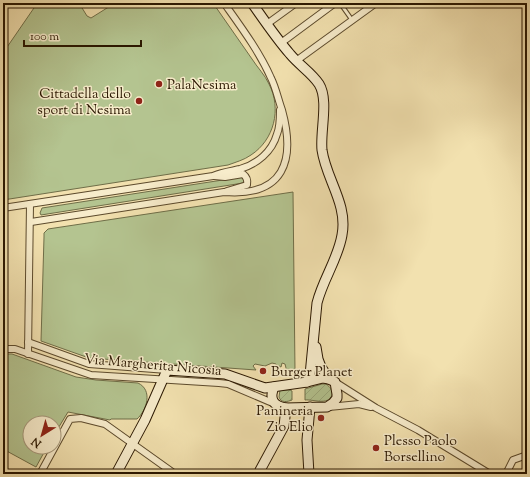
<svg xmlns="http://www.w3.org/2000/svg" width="530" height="477" font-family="'Sorts Mill Goudy',serif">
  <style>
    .grass { fill: #b4c490; stroke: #6f6e48 }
    .garden { fill: url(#garden-furrows); stroke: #6f6e48 }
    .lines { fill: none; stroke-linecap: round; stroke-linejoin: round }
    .lane-casing { stroke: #5c4a2c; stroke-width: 5 }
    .street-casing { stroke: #5c4a2c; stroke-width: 8 }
    .secondary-casing { stroke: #2a1700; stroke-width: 11 }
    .lane { stroke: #f7eccb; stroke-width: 3 }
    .street { stroke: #f7eccb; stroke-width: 6 }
    .secondary { stroke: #f7eccb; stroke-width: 9 }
    .poi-dot { fill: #8f2418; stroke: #f7eccb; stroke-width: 1.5 }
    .labels { text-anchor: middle; stroke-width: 3; stroke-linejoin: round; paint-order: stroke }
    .poi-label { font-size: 14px; fill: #2a1700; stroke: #f7eccb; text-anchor: start }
    .street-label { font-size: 14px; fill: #2a1700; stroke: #f7eccb }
  </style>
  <defs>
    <pattern id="garden-furrows" width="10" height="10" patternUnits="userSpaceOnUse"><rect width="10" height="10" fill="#b4c490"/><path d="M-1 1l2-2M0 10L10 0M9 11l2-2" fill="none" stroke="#9ba87a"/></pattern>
  </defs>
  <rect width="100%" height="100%" fill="#f2e1af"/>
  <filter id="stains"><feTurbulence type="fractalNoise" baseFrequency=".005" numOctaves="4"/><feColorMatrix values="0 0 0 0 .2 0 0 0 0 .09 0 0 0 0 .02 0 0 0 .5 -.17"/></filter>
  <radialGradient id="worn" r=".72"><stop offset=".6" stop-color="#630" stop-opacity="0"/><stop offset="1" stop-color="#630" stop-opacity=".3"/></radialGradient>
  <g class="grass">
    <path d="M 40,3 L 79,3 L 87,16 L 91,18 L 115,3 L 213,3 C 226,22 239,40 252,59 C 257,67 265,75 269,84 C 282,109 274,140 251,155 C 244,160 236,162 228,165 L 3,200 L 3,53 L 36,5 Z"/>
    <path d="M 242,177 L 245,179 L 243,183 L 41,215 L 40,213 L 42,208 Z"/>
    <path d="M 293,192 L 295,371 L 287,372 L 285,364 L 282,363 L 281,367 L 279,366 L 277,368 L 276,364 L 272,363 L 265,366 L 255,364 L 253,366 L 256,370 L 89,358 L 41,341 L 44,237 L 44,233 L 48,229 Z"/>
    <path d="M 3,354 L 12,354 L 76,377 L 96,380 L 138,383 C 153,390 147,410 137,419 L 111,419 L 110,420 L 68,412 L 54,435 L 54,423 L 30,423 L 30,447 L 47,447 L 36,467 L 3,449 Z"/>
  </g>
  <g class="garden">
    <path d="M 322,384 L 326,384 C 330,387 333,390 332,395 C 328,406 313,399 305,400 L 305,389 Z"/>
    <path d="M 280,390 L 290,390 L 292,391 L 292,400 C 287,402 281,403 279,397 Z"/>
  </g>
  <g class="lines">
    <g class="lane-casing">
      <path id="lane" d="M 340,3 L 352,20"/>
    </g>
    <g class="street-casing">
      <g id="street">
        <path d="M 267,24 L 296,3"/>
        <path d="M 281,43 L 335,3"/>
        <path d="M 296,61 L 376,3"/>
        <path d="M 214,176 L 225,177 L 243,174 C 247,177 248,180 247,185 L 227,191"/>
        <path d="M 3,208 L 213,176 C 222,172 231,171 240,169 C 257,164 272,152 277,134 C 280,127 280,118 280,110"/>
        <path d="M 31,222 L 224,192 C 284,197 296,161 282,110 C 278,99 276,88 271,78 C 259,51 241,27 224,3"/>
        <path d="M 28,342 L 89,364 L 167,370"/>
        <path d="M 3,349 L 15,349 L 91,375 L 219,383 L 228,384 L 275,404"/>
        <path d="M 28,354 L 30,204"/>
        <path d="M 335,382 L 376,408 L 418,430 L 490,474"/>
        <path d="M 329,407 L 359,404 L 371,407"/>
        <path d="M 40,474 L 70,419 L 81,418 L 105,424 L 175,474"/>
        <path d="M 506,474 L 513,460 L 527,455"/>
      </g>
    </g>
    <g class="secondary-casing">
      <g id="secondary">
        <path d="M 252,3 C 264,20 276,38 290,54 C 299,65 312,73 319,84 C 329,100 320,131 322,150 C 326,179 348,204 342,235 C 338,259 323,279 317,303 L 310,375 L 307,382"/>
        <path d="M 274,387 C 269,399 273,406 286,408 L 327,407 L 333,403 L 337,398 L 337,394 L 335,382 L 329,379 L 321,367 L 318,359 L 316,347"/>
        <path d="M 116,474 L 145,420 L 167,370 L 225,374 L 265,388 L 307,382 L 323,378 L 329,379"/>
        <path d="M 258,474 L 284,426 L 286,408"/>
        <path d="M 309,474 L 307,440 L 310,407"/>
      </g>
    </g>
    <use href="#lane" class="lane"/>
    <use href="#street" class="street"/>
    <use href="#secondary" class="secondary"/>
  </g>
  <g class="poi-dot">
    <circle cx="159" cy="84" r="4"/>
    <circle cx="139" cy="101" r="4"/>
    <circle cx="263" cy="371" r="4"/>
    <circle cx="321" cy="418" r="4"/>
    <circle cx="376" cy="448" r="4"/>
  </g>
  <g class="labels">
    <g class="poi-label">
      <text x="167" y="89">PalaNesima</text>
      <text x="131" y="98" text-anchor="end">Cittadella dello<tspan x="131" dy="16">sport di Nesima</tspan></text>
      <text x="271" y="376">Burger Planet</text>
      <text x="313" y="415" text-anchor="end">Panineria<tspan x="313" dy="16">Zio Elio</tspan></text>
      <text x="384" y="445">Plesso Paolo<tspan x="384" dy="16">Borsellino</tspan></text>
    </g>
    <g class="street-label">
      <text transform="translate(153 364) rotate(5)" y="5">Via Margherita Nicosia</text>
    </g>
  </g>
  <rect width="530" height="477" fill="none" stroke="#f2e1af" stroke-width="16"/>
  <rect x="4" y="4" width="522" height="469" fill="none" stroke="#2a1700" stroke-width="2"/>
  <rect x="8" y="8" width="514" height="461" fill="none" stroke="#2a1700"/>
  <g transform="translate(42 435) rotate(217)"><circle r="19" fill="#f7eccb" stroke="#a5977a"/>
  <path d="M0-3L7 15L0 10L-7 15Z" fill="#8f2418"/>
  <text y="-6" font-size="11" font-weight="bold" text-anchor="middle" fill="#2a1700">N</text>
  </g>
  <path d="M24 40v6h117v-6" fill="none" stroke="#2a1700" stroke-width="2"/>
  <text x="30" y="40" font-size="12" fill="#2a1700" stroke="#f7eccb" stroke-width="3" paint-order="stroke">100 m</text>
  <rect width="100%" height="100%" filter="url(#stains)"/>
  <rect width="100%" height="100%" fill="url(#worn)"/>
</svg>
